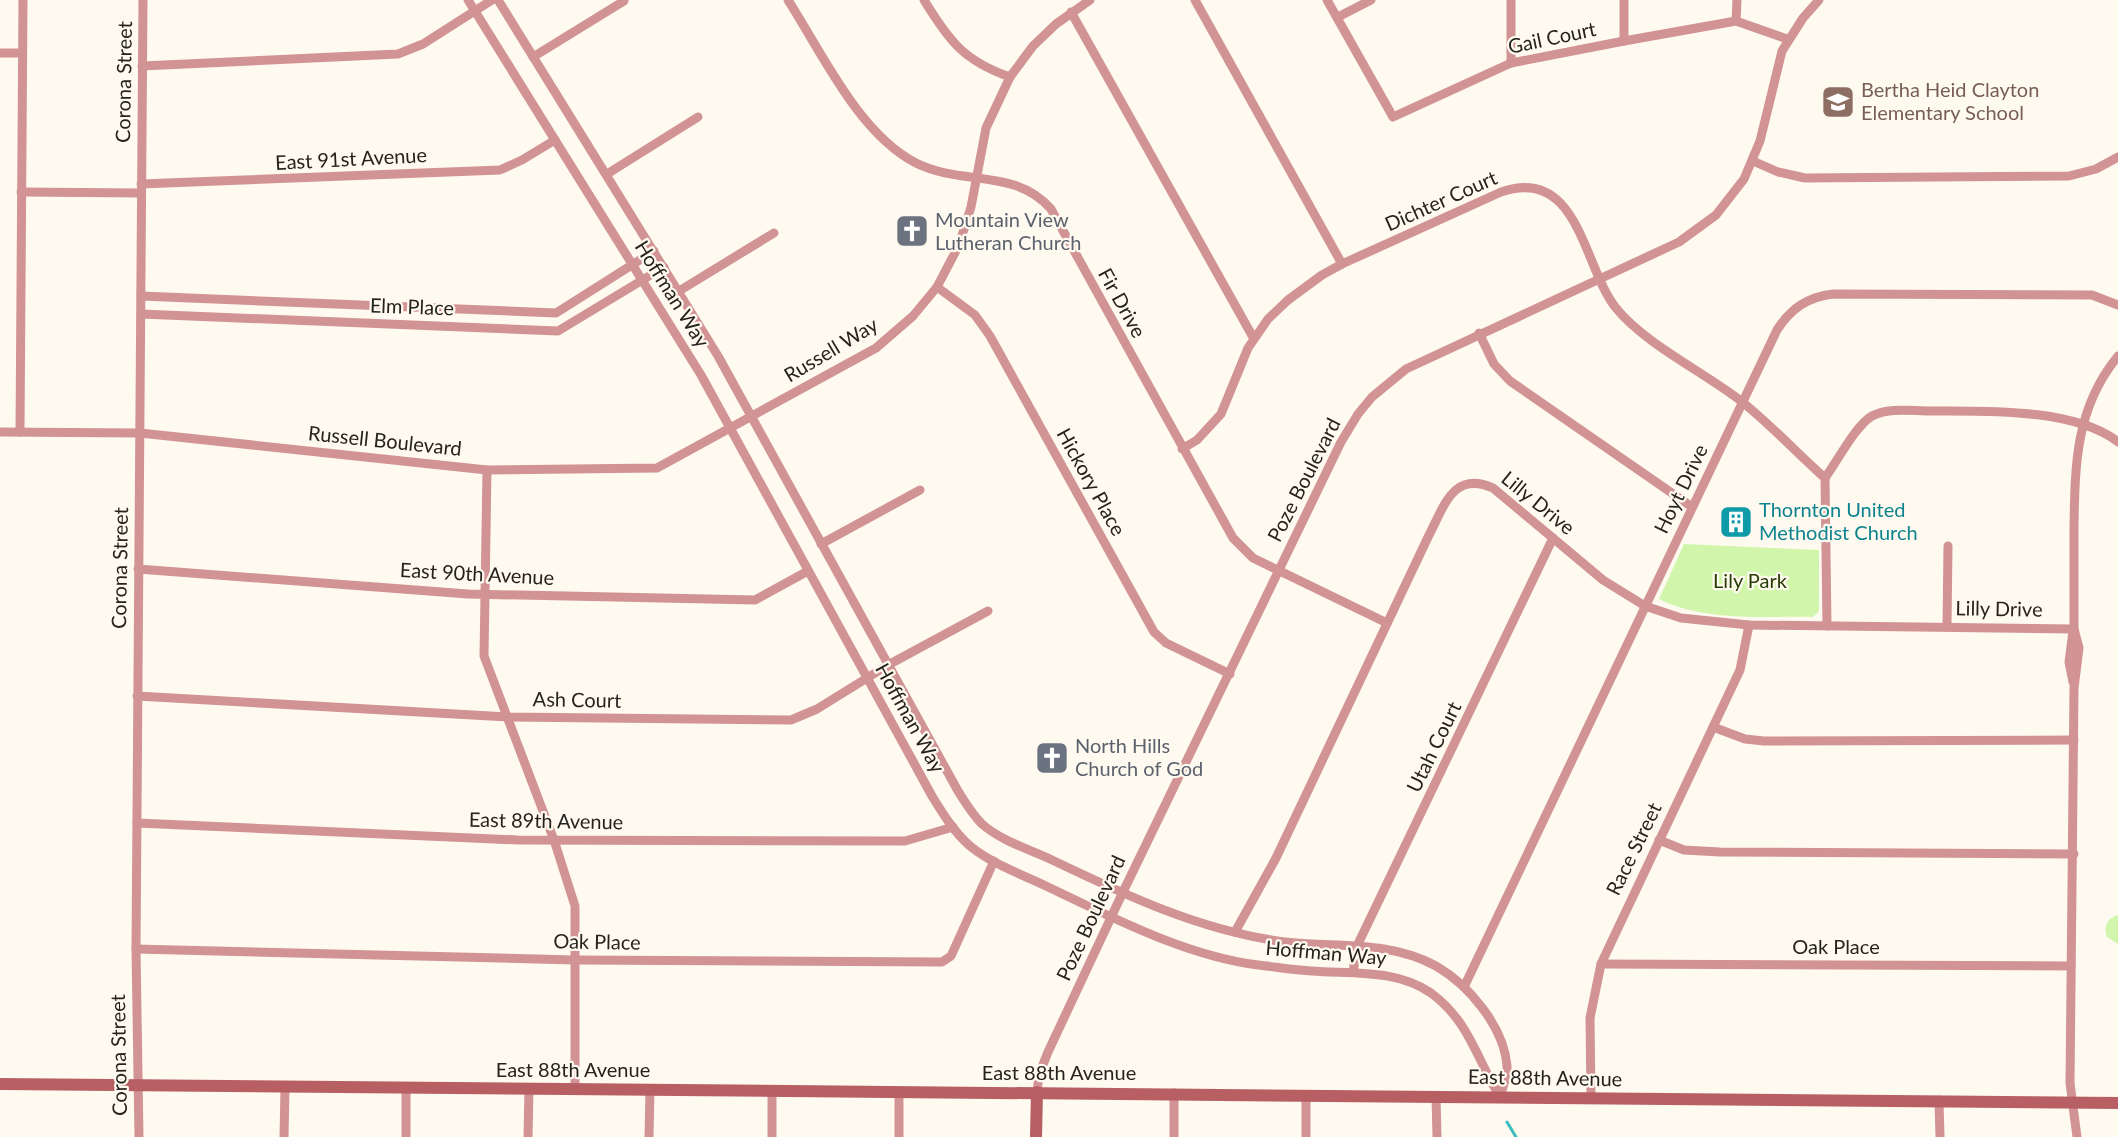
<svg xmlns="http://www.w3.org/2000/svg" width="2118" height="1137" font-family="Lato,sans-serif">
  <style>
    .green { fill: #d1f6ab }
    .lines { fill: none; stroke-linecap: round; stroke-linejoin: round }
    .stream { stroke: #3cbdbe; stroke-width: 3 }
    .street { stroke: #d29395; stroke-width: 9 }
    .secondary { stroke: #b85f64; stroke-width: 12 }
    .labels { text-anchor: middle; stroke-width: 4.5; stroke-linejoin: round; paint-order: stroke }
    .street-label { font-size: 20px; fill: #26231f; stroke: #fffaf0 }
    .education-label { font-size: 20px; fill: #785e54; stroke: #fffaf0; text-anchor: start }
    .worship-label { font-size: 20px; fill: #5b616d; stroke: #fffaf0; text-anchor: start }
    .culture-label { font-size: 20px; fill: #0d838f; stroke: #fffaf0; text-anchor: start }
    .park-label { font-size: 20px; fill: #273d05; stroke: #fffaf0 }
  </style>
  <rect width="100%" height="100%" fill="#fffaf0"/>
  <g class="green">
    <path d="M 1684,544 L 1819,550 L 1819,611 L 1813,617 C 1763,616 1705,622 1659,599 Z"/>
    <path d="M 2118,915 L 2118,944 L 2107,937 C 2103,927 2107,918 2118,915 Z"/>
  </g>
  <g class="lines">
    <path class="stream" d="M 1507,1122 L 1516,1137"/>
    <g class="street">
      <path d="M 468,0 L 701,375 L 932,796 C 943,814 954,832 970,846 C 992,864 1021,874 1046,886 C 1111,917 1186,956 1258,965 C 1276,967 1294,970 1312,971 C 1352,974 1396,969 1431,993 C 1470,1022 1476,1058 1500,1097"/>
      <path d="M 498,0 L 718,356 L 958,791 C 965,802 972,814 982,824 C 1000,840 1028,849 1050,859 C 1125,895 1201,931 1285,942 C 1335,948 1389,940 1436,966 C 1469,985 1504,1027 1507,1066 C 1508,1076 1502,1088 1500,1097"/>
      <path d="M 788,0 C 822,53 859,134 916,163 C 962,186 1016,168 1051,209 L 1233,538 L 1253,558 L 1387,623"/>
      <path d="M 924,0 C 949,41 964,61 1010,77"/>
      <path d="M 1195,0 L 1342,264"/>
      <path d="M 1327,0 L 1393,117 L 1511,63 L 1624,41 L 1736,21 L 1787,39"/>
      <path d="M 1511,0 L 1511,63"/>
      <path d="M 1071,12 L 1254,339"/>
      <path d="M 1338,17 L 1371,0"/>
      <path d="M 1736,21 L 1737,0"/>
      <path d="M 1624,41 L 1624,0"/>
      <path d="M 0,53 L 22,53"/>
      <path d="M 533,57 L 624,1"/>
      <path d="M 142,66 L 398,54 L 423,44 L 492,0"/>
      <path d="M 1753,161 L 1778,172 L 1805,178 L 2069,176 L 2096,169 L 2118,157"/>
      <path d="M 607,174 L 698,117"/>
      <path d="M 141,184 L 500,170 L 522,160 L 555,140"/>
      <path d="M 21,192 L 141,193"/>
      <path d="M 937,287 L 975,315 L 990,336 L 1154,632 L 1166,643 L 1230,674"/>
      <path d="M 679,291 L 774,233"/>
      <path d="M 141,296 L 556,313 L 654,251"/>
      <path d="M 141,314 L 558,331 L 664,267"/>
      <path d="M 1479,333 L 1494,364 L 1510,381 L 1692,507"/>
      <path d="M 0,432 L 140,433 L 487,470 L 657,468 L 876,348 L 913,316 L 937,287 L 959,245 L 971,207 L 986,128 L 1010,77 L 1033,46 L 1056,24 L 1090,0"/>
      <path d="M 20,432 L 23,0"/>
      <path d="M 1182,449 L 1197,440 L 1221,414 L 1248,348 L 1268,319 L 1288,300 L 1322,275 L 1342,264 L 1501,192 C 1579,165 1583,267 1616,308 C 1645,344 1704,372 1741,401 C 1770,424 1797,453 1825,478"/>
      <path d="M 487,470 L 484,656 L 554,840 L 575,906 L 575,1089"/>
      <path d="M 1825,478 C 1837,462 1855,426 1872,416 C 1888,407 1912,411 1930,411 C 1984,411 2075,408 2118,442"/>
      <path d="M 1825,478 L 1827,626"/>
      <path d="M 821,544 L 920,490"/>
      <path d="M 138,569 L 468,594 L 755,600 L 808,571"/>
      <path d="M 1947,626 L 1948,546"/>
      <path d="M 2073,682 L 2069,662 L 2073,631"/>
      <path d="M 137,696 L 508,717 L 791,720 L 817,709 L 888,665 L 988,611"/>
      <path d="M 1713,727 L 1745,739 L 1764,741 L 2074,740"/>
      <path d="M 137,823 L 518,840 L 905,841 L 953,827"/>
      <path d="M 1659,840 L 1684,850 L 1720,852 L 2074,854"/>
      <path d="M 1235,932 L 1276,858 L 1429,535 C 1444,507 1453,470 1493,488 L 1603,580 L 1645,606 L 1681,618 L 1749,625 L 2074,629"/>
      <path d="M 136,949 L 575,960 L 942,962 L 951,956 L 994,861"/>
      <path d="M 1601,964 L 2071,966"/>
      <path d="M 1353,972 L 1357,946 L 1553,538"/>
      <path d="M 1464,987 L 1777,330 C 1791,308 1808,297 1833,294 L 2092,295 L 2118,305"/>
      <path d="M 1037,1092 L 1039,1075 L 1048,1052 L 1122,894 L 1341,442 L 1358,414 L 1372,397 L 1406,369 L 1679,242 L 1716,215 L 1744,179 L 1760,141 L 1782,51 L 1803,18 L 1819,0"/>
      <path d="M 1436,1096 L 1437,1137"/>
      <path d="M 1591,1098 L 1590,1018 L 1601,964 L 1740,670 L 1749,625"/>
      <path d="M 1939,1100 L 1940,1137"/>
      <path d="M 139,1137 L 136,949 L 143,0"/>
      <path d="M 284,1137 L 285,1087"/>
      <path d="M 406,1137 L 406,1088"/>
      <path d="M 528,1137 L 529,1089"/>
      <path d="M 649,1137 L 650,1090"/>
      <path d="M 772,1137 L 772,1090"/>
      <path d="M 899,1137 L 899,1091"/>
      <path d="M 1174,1137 L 1174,1093"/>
      <path d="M 1306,1137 L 1306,1095"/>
      <path d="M 2077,1137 L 2070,1083 L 2074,688 L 2079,648 L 2074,629 C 2074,595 2074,561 2074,526 C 2075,463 2076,407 2118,356"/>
    </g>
    <g class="secondary">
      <path d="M 0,1084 L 2118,1103"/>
      <path d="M 1036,1137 L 1037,1092"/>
    </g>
  </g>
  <defs>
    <g id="school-square" transform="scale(1.725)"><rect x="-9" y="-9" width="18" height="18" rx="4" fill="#8d6e63" stroke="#fffaf0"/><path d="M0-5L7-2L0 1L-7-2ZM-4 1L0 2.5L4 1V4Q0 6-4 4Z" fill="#fff"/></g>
    <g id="church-square" transform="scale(1.725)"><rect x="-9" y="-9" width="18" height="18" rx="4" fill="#6b7280" stroke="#fffaf0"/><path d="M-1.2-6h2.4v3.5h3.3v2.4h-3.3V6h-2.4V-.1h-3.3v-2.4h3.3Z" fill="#fff"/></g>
    <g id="building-square" transform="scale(1.725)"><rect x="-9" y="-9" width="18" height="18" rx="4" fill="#0f9aa8" stroke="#fffaf0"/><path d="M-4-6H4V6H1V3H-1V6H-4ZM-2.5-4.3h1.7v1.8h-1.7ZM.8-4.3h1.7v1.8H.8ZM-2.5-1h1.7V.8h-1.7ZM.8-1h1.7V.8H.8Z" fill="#fff"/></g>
  </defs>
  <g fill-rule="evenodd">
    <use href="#school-square" x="1838" y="102"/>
    <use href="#church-square" x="912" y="231"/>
    <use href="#building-square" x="1736" y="522"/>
    <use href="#church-square" x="1052" y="758"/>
  </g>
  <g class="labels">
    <g class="street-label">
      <text transform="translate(1552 38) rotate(-12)" y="7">Gail Court</text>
      <text transform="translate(124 82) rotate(-89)" y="7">Corona Street</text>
      <text transform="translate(351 159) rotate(-3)" y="7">East 91st Avenue</text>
      <text transform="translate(1441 201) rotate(-24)" y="7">Dichter Court</text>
      <text transform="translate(672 294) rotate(58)" y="7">Hoffman Way</text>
      <text transform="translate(1122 303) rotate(61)" y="7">Fir Drive</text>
      <text transform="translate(412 307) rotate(2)" y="7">Elm Place</text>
      <text transform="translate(831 350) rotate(-31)" y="7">Russell Way</text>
      <text transform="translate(385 441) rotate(6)" y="7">Russell Boulevard</text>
      <text transform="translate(1304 480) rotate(-63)" y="7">Poze Boulevard</text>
      <text transform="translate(1091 482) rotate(61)" y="7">Hickory Place</text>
      <text transform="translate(1681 489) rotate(-64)" y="7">Hoyt Drive</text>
      <text transform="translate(1538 503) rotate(39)" y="7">Lilly Drive</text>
      <text transform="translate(120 568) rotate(-89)" y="7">Corona Street</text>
      <text transform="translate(477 574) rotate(3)" y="7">East 90th Avenue</text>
      <text transform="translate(1999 609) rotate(1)" y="7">Lilly Drive</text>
      <text transform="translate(577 700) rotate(1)" y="7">Ash Court</text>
      <text transform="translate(910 718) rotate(61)" y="7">Hoffman Way</text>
      <text transform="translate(1434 747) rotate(-64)" y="7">Utah Court</text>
      <text transform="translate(546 821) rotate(1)" y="7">East 89th Avenue</text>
      <text transform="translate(1634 849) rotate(-64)" y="7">Race Street</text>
      <text transform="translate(1091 918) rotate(-65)" y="7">Poze Boulevard</text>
      <text transform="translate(597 942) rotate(1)" y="7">Oak Place</text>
      <text x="1836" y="954">Oak Place</text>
      <text transform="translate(1326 953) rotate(5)" y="7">Hoffman Way</text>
      <text transform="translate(119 1055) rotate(-91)" y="7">Corona Street</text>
      <text x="573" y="1077">East 88th Avenue</text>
      <text x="1059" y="1080">East 88th Avenue</text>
      <text transform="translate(1545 1078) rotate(1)" y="7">East 88th Avenue</text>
    </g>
    <g class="education-label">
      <text x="1861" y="97">Bertha Heid Clayton<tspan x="1861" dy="23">Elementary School</tspan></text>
    </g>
    <g class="worship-label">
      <text x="935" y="227">Mountain View<tspan x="935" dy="23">Lutheran Church</tspan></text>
      <text x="1075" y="753">North Hills<tspan x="1075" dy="23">Church of God</tspan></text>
    </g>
    <g class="culture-label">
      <text x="1759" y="517">Thornton United<tspan x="1759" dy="23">Methodist Church</tspan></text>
    </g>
    <g class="park-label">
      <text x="1750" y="588">Lily Park</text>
    </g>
  </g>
</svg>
